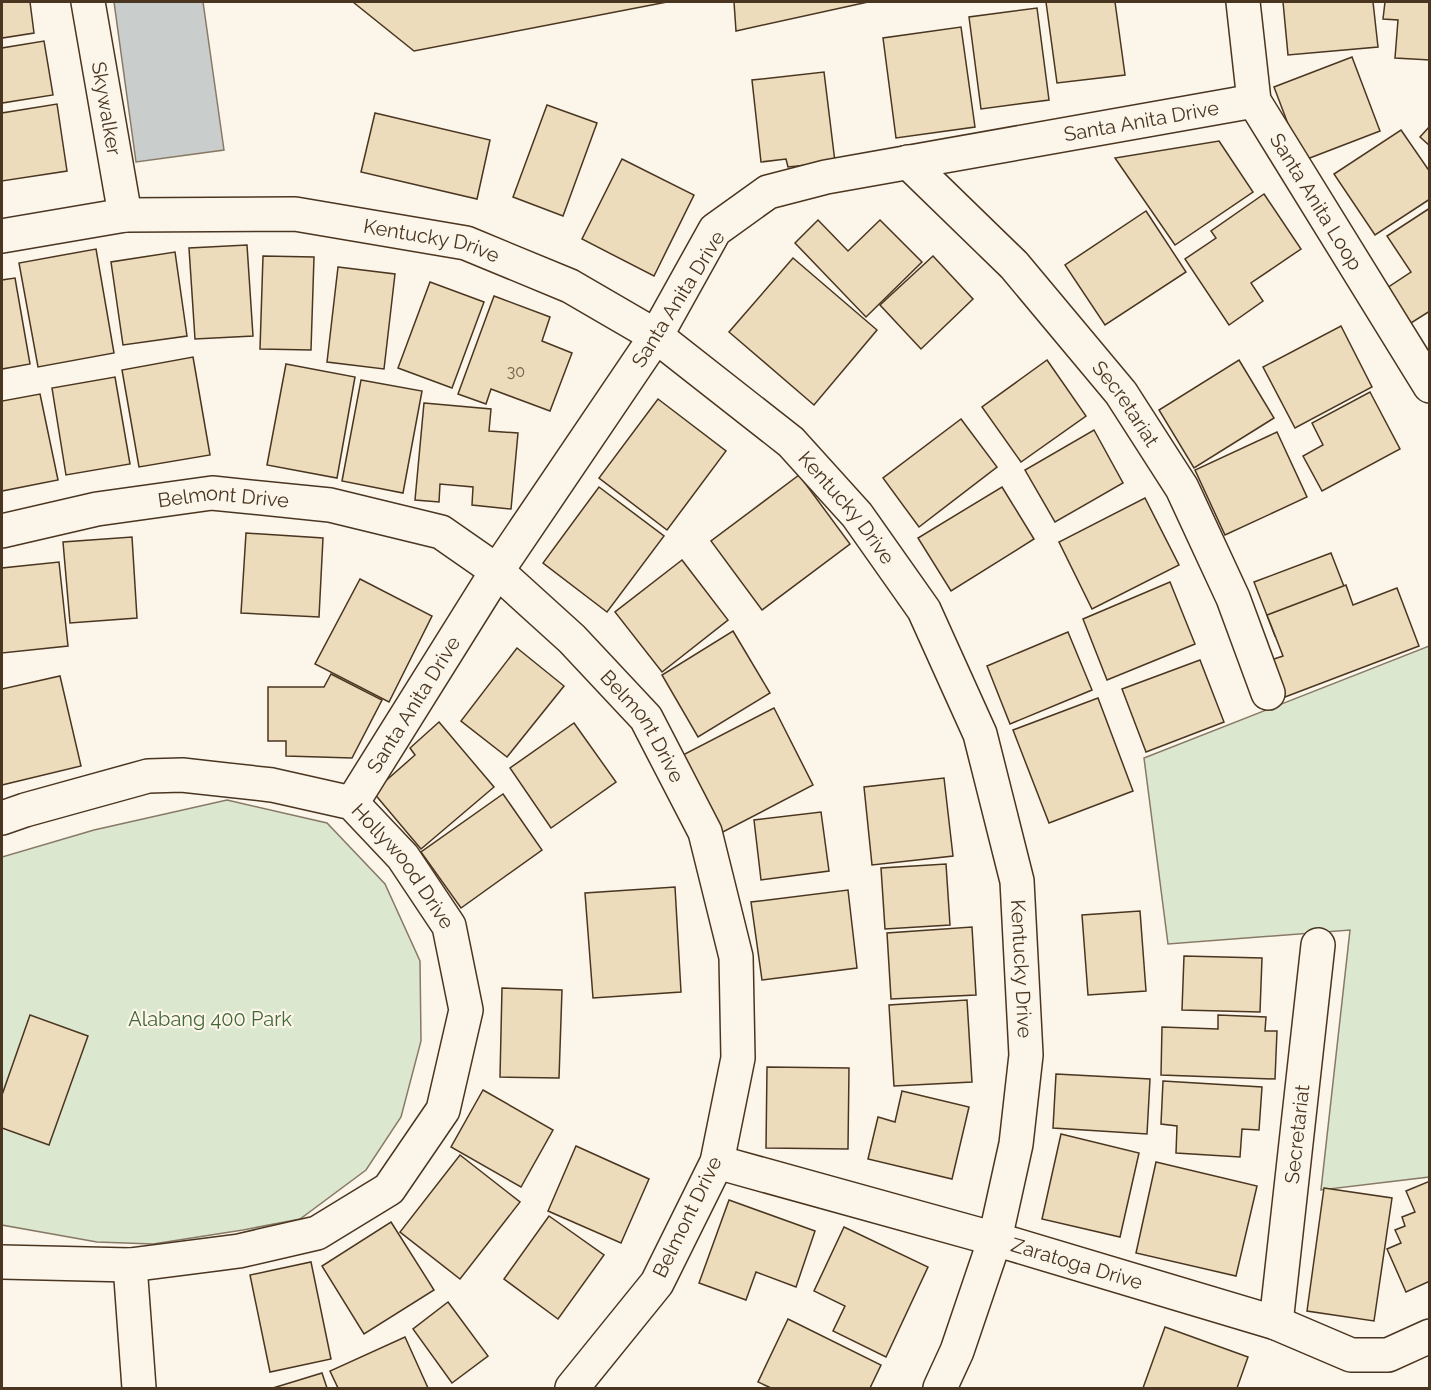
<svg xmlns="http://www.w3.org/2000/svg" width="1431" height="1390" font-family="Raleway,sans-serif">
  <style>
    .green { fill: #dce7d0; stroke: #887966; stroke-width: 1.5 }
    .water { fill: #c9cecd; stroke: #887966; stroke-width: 1.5 }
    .building { fill: #ecdcbc; stroke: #4a3520; stroke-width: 1.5 }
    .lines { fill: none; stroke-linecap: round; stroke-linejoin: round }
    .minor-casing { stroke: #4a3520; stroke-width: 36 }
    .minor { stroke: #fbf6e9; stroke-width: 33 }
    .labels { text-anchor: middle; stroke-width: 4.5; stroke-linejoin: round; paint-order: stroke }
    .number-label { font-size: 16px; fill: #725f47 }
    .street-label { font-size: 20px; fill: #4a3520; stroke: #fbf6e9 }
    .park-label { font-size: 20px; fill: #436837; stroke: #fbf6e9 }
  </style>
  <rect width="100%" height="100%" fill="#fbf6e9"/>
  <g class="green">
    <path d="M 1429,646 L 1429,1177 L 1321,1190 L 1350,930 L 1168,944 L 1144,758 Z"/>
    <path d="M 227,800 L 327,823 L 385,884 L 420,961 L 421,1041 L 401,1117 L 366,1170 L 300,1219 L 243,1230 L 153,1244 L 97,1242 L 2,1225 L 2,857 L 94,830 Z"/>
  </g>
  <path class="water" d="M 114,2 L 203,2 L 224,150 L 136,162 Z"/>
  <g class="building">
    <path d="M 2,2 L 30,2 L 34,33 L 2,38 Z"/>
    <path d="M 353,2 L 667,2 L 414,51 Z"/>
    <path d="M 734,2 L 868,2 L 736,31 Z"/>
    <path d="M 1046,2 L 1115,2 L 1125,75 L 1057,83 Z"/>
    <path d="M 1283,2 L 1373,2 L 1378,47 L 1288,55 Z"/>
    <path d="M 1385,2 L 1430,2 L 1430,60 L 1395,58 L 1398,20 L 1383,19 Z"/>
    <path d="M 1037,8 L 1049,100 L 981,109 L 969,17 Z"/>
    <path d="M 961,27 L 975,127 L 896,138 L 883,38 Z"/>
    <path d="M 44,41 L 53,95 L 2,103 L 2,48 Z"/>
    <path d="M 1352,57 L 1380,131 L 1302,161 L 1274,87 Z"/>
    <path d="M 824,72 L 835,162 L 788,167 L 786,159 L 761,162 L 752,80 Z"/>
    <path d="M 57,104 L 67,171 L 2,181 L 2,113 Z"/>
    <path d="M 547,105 L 597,123 L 563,216 L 513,197 Z"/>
    <path d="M 375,113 L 490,140 L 477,199 L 361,172 Z"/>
    <path d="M 1430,126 L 1430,146 L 1420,137 Z"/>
    <path d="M 1401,130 L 1430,172 L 1430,199 L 1375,235 L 1334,174 Z"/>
    <path d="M 1219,141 L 1253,192 L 1175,245 L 1115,158 Z"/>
    <path d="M 622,159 L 694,195 L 654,276 L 582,239 Z"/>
    <path d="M 1264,194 L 1301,249 L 1251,283 L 1263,301 L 1229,325 L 1185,259 L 1216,238 L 1211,231 Z"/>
    <path d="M 1430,208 L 1430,311 L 1411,323 L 1387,288 L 1411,272 L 1387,236 Z"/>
    <path d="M 1146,211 L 1186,272 L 1105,325 L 1065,265 Z"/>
    <path d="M 818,220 L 848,251 L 880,220 L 922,262 L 866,317 L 795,243 Z"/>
    <path d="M 247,245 L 253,336 L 195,339 L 189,248 Z"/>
    <path d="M 96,249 L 114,353 L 38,367 L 19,263 Z"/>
    <path d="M 175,252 L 187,336 L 123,345 L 111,262 Z"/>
    <path d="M 263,256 L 314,257 L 311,350 L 260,349 Z"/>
    <path d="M 933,256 L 973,299 L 921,349 L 880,305 Z"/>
    <path d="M 793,258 L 877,330 L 814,405 L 729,332 Z"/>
    <path d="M 338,267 L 395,274 L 384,369 L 327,362 Z"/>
    <path d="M 15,278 L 30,364 L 2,369 L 2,280 Z"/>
    <path d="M 430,282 L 484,302 L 452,388 L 398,368 Z"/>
    <path d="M 494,296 L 550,317 L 542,341 L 572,353 L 550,411 L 491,389 L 486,404 L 458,394 Z"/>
    <path d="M 1341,326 L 1372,387 L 1295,428 L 1263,367 Z"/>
    <path d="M 193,357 L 210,455 L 139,467 L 122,370 Z"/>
    <path d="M 1047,360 L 1086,416 L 1021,462 L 982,407 Z"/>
    <path d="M 1239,360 L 1274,418 L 1194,468 L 1159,410 Z"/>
    <path d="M 286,364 L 355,377 L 337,478 L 267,465 Z"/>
    <path d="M 115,377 L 130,464 L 66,475 L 52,388 Z"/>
    <path d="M 361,380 L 422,391 L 403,493 L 342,481 Z"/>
    <path d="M 1370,392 L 1400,449 L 1322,491 L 1303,456 L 1323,445 L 1312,423 Z"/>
    <path d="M 40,394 L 58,480 L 2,491 L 2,401 Z"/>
    <path d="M 658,399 L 726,451 L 667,530 L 599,478 Z"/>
    <path d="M 424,403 L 491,409 L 489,431 L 518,433 L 511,509 L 472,505 L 473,487 L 440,484 L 439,502 L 415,500 Z"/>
    <path d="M 961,419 L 997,467 L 919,527 L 883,478 Z"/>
    <path d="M 1094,430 L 1123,483 L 1055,522 L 1025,470 Z"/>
    <path d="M 1277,432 L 1307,497 L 1225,535 L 1195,470 Z"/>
    <path d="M 799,475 L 850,544 L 762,610 L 711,541 Z"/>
    <path d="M 599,487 L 664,536 L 607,612 L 543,563 Z"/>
    <path d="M 1002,487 L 1034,539 L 951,591 L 918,538 Z"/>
    <path d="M 1145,498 L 1179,565 L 1092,609 L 1059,542 Z"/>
    <path d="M 246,533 L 323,538 L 319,617 L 241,613 Z"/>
    <path d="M 132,537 L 137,618 L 70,623 L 63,542 Z"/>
    <path d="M 1331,553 L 1352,607 L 1275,636 L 1254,582 Z"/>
    <path d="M 682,560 L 728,620 L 662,672 L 615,612 Z"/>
    <path d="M 59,562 L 68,646 L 2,653 L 2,568 Z"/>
    <path d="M 360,579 L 432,616 L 389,702 L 315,664 Z"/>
    <path d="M 1170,582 L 1195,644 L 1107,680 L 1083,619 Z"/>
    <path d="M 1346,585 L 1353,605 L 1397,588 L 1419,646 L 1285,697 L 1271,660 L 1283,656 L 1267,615 Z"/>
    <path d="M 733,631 L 770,693 L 698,737 L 662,675 Z"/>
    <path d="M 1068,632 L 1092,690 L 1010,724 L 987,666 Z"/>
    <path d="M 517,648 L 564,686 L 507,757 L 461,721 Z"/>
    <path d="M 1200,660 L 1224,722 L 1146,752 L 1122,689 Z"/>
    <path d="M 331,674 L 382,700 L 352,758 L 286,756 L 286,741 L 268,741 L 268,687 L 324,687 Z"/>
    <path d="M 60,676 L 81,766 L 2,785 L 2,689 Z"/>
    <path d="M 1098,698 L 1133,791 L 1049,823 L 1013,730 Z"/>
    <path d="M 774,708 L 813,785 L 719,834 L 679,757 Z"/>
    <path d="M 439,722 L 494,787 L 421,849 L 373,792 L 415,755 L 410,748 Z"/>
    <path d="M 574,723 L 616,782 L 551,828 L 510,768 Z"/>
    <path d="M 944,778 L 953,856 L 872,865 L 864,787 Z"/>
    <path d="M 503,794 L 542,850 L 461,908 L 421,852 Z"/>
    <path d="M 821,812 L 829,871 L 761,880 L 754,820 Z"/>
    <path d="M 946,864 L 950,925 L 885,929 L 881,868 Z"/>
    <path d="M 675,887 L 681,992 L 593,998 L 585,893 Z"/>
    <path d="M 848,890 L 857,968 L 762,980 L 751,902 Z"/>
    <path d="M 1140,911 L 1146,991 L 1088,995 L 1082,915 Z"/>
    <path d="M 972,927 L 976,995 L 891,999 L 887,933 Z"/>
    <path d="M 1184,956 L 1262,958 L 1260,1012 L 1182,1010 Z"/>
    <path d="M 502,988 L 562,990 L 559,1078 L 500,1077 Z"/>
    <path d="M 967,1000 L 972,1082 L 894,1086 L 889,1005 Z"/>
    <path d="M 30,1015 L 88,1036 L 49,1145 L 2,1128 L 2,1095 Z"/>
    <path d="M 1218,1015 L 1266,1017 L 1265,1031 L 1277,1031 L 1275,1079 L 1161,1075 L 1162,1027 L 1218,1029 Z"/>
    <path d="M 767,1067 L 849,1068 L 848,1149 L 766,1148 Z"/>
    <path d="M 1056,1074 L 1150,1079 L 1147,1134 L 1053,1128 Z"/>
    <path d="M 1163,1081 L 1262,1087 L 1259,1130 L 1242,1129 L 1240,1157 L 1176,1153 L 1177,1126 L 1161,1124 Z"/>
    <path d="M 483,1090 L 553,1130 L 521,1187 L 451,1147 Z"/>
    <path d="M 902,1091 L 969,1107 L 952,1179 L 868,1159 L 878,1117 L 895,1122 Z"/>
    <path d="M 1061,1134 L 1139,1153 L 1120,1237 L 1042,1219 Z"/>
    <path d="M 576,1146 L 649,1179 L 621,1243 L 548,1211 Z"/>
    <path d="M 460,1155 L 520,1202 L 460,1279 L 400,1232 Z"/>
    <path d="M 1156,1162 L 1257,1186 L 1236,1276 L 1136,1253 Z"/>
    <path d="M 1430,1181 L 1430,1281 L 1406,1292 L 1387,1249 L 1401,1243 L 1395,1230 L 1405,1226 L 1402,1217 L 1415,1212 L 1406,1191 Z"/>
    <path d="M 1324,1188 L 1392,1198 L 1374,1321 L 1307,1311 Z"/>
    <path d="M 729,1200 L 815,1231 L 796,1287 L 756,1272 L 746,1300 L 699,1283 Z"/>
    <path d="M 549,1216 L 604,1255 L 558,1319 L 504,1279 Z"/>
    <path d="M 391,1222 L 434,1290 L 364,1334 L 322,1266 Z"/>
    <path d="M 844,1227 L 928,1267 L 886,1357 L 833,1331 L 845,1306 L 814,1291 Z"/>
    <path d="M 311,1262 L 331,1359 L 270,1372 L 250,1275 Z"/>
    <path d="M 448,1302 L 488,1356 L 452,1383 L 413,1329 Z"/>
    <path d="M 788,1319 L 881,1365 L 870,1388 L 771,1388 L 758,1382 Z"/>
    <path d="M 1165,1327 L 1248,1357 L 1237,1388 L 1143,1388 Z"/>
    <path d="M 405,1337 L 428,1388 L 338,1388 L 330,1371 Z"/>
    <path d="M 322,1373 L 327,1388 L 273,1388 Z"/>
  </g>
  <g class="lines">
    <g class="minor-casing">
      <g id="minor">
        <path id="s1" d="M 88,2 L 125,215"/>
        <path id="s2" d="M 1243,2 L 1254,101 L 1430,386"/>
        <path id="s3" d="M 908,162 L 1014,265 L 1121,393 L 1182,488 L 1233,598 L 1268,693"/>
        <path id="s4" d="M 2,236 L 125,215 L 295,214 L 466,243 L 570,286 L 656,336 L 791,442 L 857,515 L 924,610 L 980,734 L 1017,881 L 1026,1055 L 1016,1144 L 995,1239 L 957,1351 L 940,1388"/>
        <path id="s5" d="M 2,531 L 97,509 L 212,493 L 330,505 L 441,532 L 497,571 L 572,639 L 646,718 L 705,832 L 736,957 L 738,1058 L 717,1162 L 657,1283 L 572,1388"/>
        <path id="s6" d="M 352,803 L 497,571 L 656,336 L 715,230 L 768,192 L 826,177 L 1254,101"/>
        <path id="s7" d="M 2,818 L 25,810 L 148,776 L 182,775 L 272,785 L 352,803 L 403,857 L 449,926 L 466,1010 L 443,1110 L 389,1189 L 317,1233 L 239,1251 L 130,1265 L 2,1262"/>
        <path id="s8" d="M 717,1162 L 995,1239 L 1276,1323 L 1351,1355 L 1388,1355 L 1430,1336"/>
        <path d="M 130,1265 L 139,1388"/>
        <path id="s9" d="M 1276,1323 L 1318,945"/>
      </g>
    </g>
    <use href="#minor" class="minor"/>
  </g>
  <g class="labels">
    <g class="number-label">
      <text x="516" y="377">30</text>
    </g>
    <g class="street-label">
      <text dy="7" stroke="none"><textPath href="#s1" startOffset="108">Skywalker</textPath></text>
      <text dy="7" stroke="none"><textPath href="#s6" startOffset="1124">Santa Anita Drive</textPath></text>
      <text dy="7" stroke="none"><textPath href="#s2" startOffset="218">Santa Anita Loop</textPath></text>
      <text dy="7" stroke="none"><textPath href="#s4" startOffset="434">Kentucky Drive</textPath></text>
      <text transform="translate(678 299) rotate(-58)" y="7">Santa Anita Drive</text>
      <text dy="7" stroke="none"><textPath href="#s3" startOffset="326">Secretariat</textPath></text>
      <text dy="7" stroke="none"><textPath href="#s5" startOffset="225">Belmont Drive</textPath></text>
      <text dy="7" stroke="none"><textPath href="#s4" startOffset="938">Kentucky Drive</textPath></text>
      <text dy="7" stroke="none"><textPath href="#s6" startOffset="116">Santa Anita Drive</textPath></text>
      <text dy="7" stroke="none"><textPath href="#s5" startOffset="729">Belmont Drive</textPath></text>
      <text dy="7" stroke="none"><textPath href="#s7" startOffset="440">Hollywood Drive</textPath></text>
      <text dy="7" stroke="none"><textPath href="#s4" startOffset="1442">Kentucky Drive</textPath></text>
      <text dy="7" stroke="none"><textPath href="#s9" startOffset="190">Secretariat</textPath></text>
      <text transform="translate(687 1217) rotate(-64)" y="7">Belmont Drive</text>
      <text dy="7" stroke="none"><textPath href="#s8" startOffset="374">Zaratoga Drive</textPath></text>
    </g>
    <g class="park-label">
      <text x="210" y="1026">Alabang 400 Park</text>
    </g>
  </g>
  <rect width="1431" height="1390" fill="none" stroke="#4a3520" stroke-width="6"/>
</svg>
